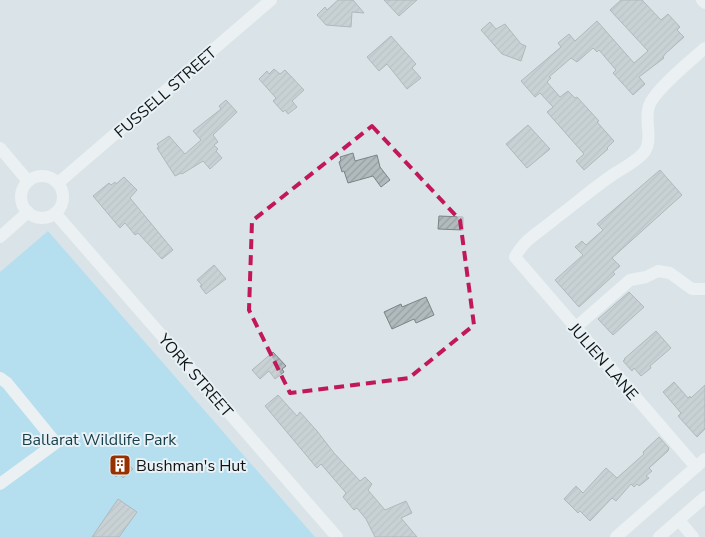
<svg xmlns="http://www.w3.org/2000/svg" width="705" height="537" font-family="'Nunito Sans',sans-serif">
  <style>
    .green { fill: #88daf5 }
    .building { fill: url(#building-hatch); stroke: #7a8386 }
    .lines { fill: none; stroke-linecap: round; stroke-linejoin: round }
    .minor { stroke: #fff; stroke-width: 12 }
    .marked { fill: none; stroke: #c2185b; stroke-width: 4; stroke-dasharray: 10 6; stroke-linejoin: round }
    .labels { text-anchor: middle; stroke-width: 4; stroke-linejoin: round; paint-order: stroke }
    .street-label { font-size: 16px; fill: #101314; stroke: #e8f1f5 }
    .park-label { font-size: 16px; fill: #143e4a; stroke: #e8f1f5 }
    .poi-label { font-size: 16px; fill: #101314; stroke: #e8f1f5; text-anchor: start }
  </style>
  <defs>
    <pattern id="building-hatch" width="6" height="6" patternUnits="userSpaceOnUse" patternTransform="scale(1.25)"><rect width="6" height="6" fill="#b1babd"/><path d="M-1 1l2-2M0 6l6-6M5 7l2-2" fill="none" stroke="#979fa2"/></pattern>
  </defs>
  <rect width="100%" height="100%" fill="#dae4e8"/>
  <path class="green" d="M 48,231 L 315,537 L 0,537 L 0,272 Z"/>
  <g class="building">
    <path d="M 338,0 L 353,0 L 364,13 L 352,12 L 351,27 L 326,25 L 317,15 L 325,7 L 327,10 Z"/>
    <path d="M 384,0 L 417,0 L 399,16 Z"/>
    <path d="M 621,0 L 642,0 L 661,20 L 668,14 L 680,27 L 677,30 L 684,37 L 665,54 L 663,57 L 664,58 L 639,77 L 645,84 L 633,95 L 613,73 L 616,70 L 599,50 L 597,52 L 593,48 L 577,62 L 571,58 L 549,77 L 551,78 L 547,82 L 560,97 L 568,91 L 575,98 L 577,97 L 599,121 L 597,122 L 614,141 L 607,148 L 608,149 L 584,170 L 576,161 L 584,154 L 547,112 L 553,107 L 540,93 L 535,97 L 521,81 L 561,47 L 558,43 L 569,34 L 575,41 L 597,21 L 634,63 L 648,51 L 610,10 Z"/>
    <path d="M 490,22 L 496,29 L 505,24 L 521,44 L 526,46 L 521,61 L 502,54 L 481,30 Z"/>
    <path d="M 391,36 L 416,64 L 412,68 L 421,78 L 407,89 L 387,64 L 379,71 L 367,57 Z"/>
    <path d="M 274,69 L 280,74 L 285,70 L 304,90 L 292,101 L 297,107 L 288,114 L 285,110 L 283,112 L 273,101 L 276,98 L 259,79 L 267,71 L 269,74 Z"/>
    <path d="M 226,100 L 237,112 L 213,135 L 218,142 L 214,145 L 218,149 L 216,151 L 222,158 L 210,169 L 203,161 L 182,174 L 181,173 L 175,176 L 157,148 L 159,147 L 157,144 L 169,136 L 185,154 L 201,140 L 193,131 L 221,109 L 219,106 Z"/>
    <path d="M 528,125 L 550,149 L 527,168 L 506,144 Z"/>
    <path d="M 353,153 L 355,161 L 377,155 L 380,167 L 390,180 L 381,187 L 373,176 L 348,183 L 344,171 L 342,172 L 339,162 L 341,160 L 340,157 Z"/>
    <path d="M 660,170 L 682,195 L 612,258 L 620,266 L 613,272 L 615,274 L 579,307 L 555,280 L 583,255 L 575,247 L 582,241 L 586,245 L 603,230 L 597,224 Z"/>
    <path d="M 124,177 L 137,190 L 130,198 L 173,250 L 162,259 L 138,233 L 135,235 L 125,223 L 120,228 L 93,196 L 109,183 L 111,185 L 115,182 L 116,184 Z"/>
    <path d="M 439,216 L 463,217 L 463,230 L 438,229 Z"/>
    <path d="M 214,265 L 226,279 L 206,294 L 200,286 L 202,285 L 197,280 Z"/>
    <path d="M 629,292 L 644,307 L 613,335 L 598,319 Z"/>
    <path d="M 426,297 L 434,315 L 416,323 L 414,319 L 392,329 L 384,312 L 401,304 L 402,307 Z"/>
    <path d="M 656,331 L 671,348 L 650,366 L 651,368 L 641,376 L 634,368 L 632,371 L 623,361 L 625,360 L 624,359 Z"/>
    <path d="M 273,352 L 286,366 L 282,369 L 284,372 L 275,379 L 269,371 L 260,379 L 252,370 Z"/>
    <path d="M 674,382 L 688,398 L 690,396 L 691,398 L 705,385 L 705,429 L 697,437 L 678,416 L 681,413 L 663,392 Z"/>
    <path d="M 278,395 L 297,416 L 300,412 L 317,431 L 334,453 L 360,481 L 365,477 L 372,484 L 368,490 L 385,510 L 406,501 L 412,513 L 401,518 L 417,537 L 375,537 L 366,519 L 357,508 L 354,510 L 343,497 L 346,493 L 321,464 L 317,468 L 265,406 Z"/>
    <path d="M 659,437 L 669,448 L 668,451 L 649,468 L 652,471 L 646,476 L 649,478 L 639,486 L 637,484 L 634,487 L 631,484 L 616,501 L 612,498 L 590,521 L 580,511 L 578,513 L 564,499 L 576,486 L 583,493 L 606,468 L 617,478 L 644,454 L 643,452 Z"/>
    <path d="M 119,454 L 133,469 L 123,478 L 119,474 L 116,477 L 110,470 L 113,468 L 109,463 Z"/>
    <path d="M 118,499 L 137,512 L 119,537 L 92,537 Z"/>
  </g>
  <g class="lines">
    <g class="minor">
      <path d="M 702,0 L 705,3"/>
      <path d="M 0,148 L 28,181"/>
      <circle cx="42" cy="197" r="21"/>
      <path d="M 58,183 L 271,0"/>
      <path d="M 55,213 L 337,537"/>
      <path d="M 0,237 L 28,212"/>
      <path d="M 575,328 L 630,280 L 646,277 L 658,271 L 670,273 L 692,289 L 705,289"/>
      <path d="M 0,378 L 7,383 L 56,443 L 0,484"/>
      <path d="M 696,467 L 515,257 C 525,238 540,232 556,218 C 575,204 592,189 611,176 C 621,169 638,161 645,151 C 653,138 644,120 649,106 C 654,90 692,60 705,48"/>
      <path d="M 679,520 L 693,537"/>
      <path d="M 616,537 L 705,459"/>
      <path d="M 659,537 L 705,497"/>
    </g>
  </g>
  <path d="M0 0H705V537H0ZM 372,126 L 460,220 L 474,325 L 409,378 L 290,393 L 249,310 L 252,221 Z" fill="#dae4e8" fill-opacity=".55" fill-rule="evenodd"/>
  <path class="marked" d="M 372,126 L 460,220 L 474,325 L 409,378 L 290,393 L 249,310 L 252,221 Z"/>
  <defs>
    <g id="building-square" transform="scale(1.125)"><rect x="-9" y="-9" width="18" height="18" rx="4" fill="#973200" stroke="#e8f1f5"/><path d="M-4-6H4V6H1V3H-1V6H-4ZM-2.5-4.3h1.7v1.8h-1.7ZM.8-4.3h1.7v1.8H.8ZM-2.5-1h1.7V.8h-1.7ZM.8-1h1.7V.8H.8Z" fill="#fff"/></g>
  </defs>
  <g fill-rule="evenodd">
    <use href="#building-square" x="120" y="465"/>
  </g>
  <g class="labels">
    <g class="street-label">
      <text transform="translate(165 92) rotate(-41)" y="6">FUSSELL STREET</text>
      <text transform="translate(604 361) rotate(49)" y="6">JULIEN LANE</text>
      <text transform="translate(196 375) rotate(49)" y="6">YORK STREET</text>
    </g>
    <g class="park-label">
      <text x="99" y="445">Ballarat Wildlife Park</text>
    </g>
    <g class="poi-label">
      <text x="136" y="471">Bushman's Hut</text>
    </g>
  </g>
</svg>
